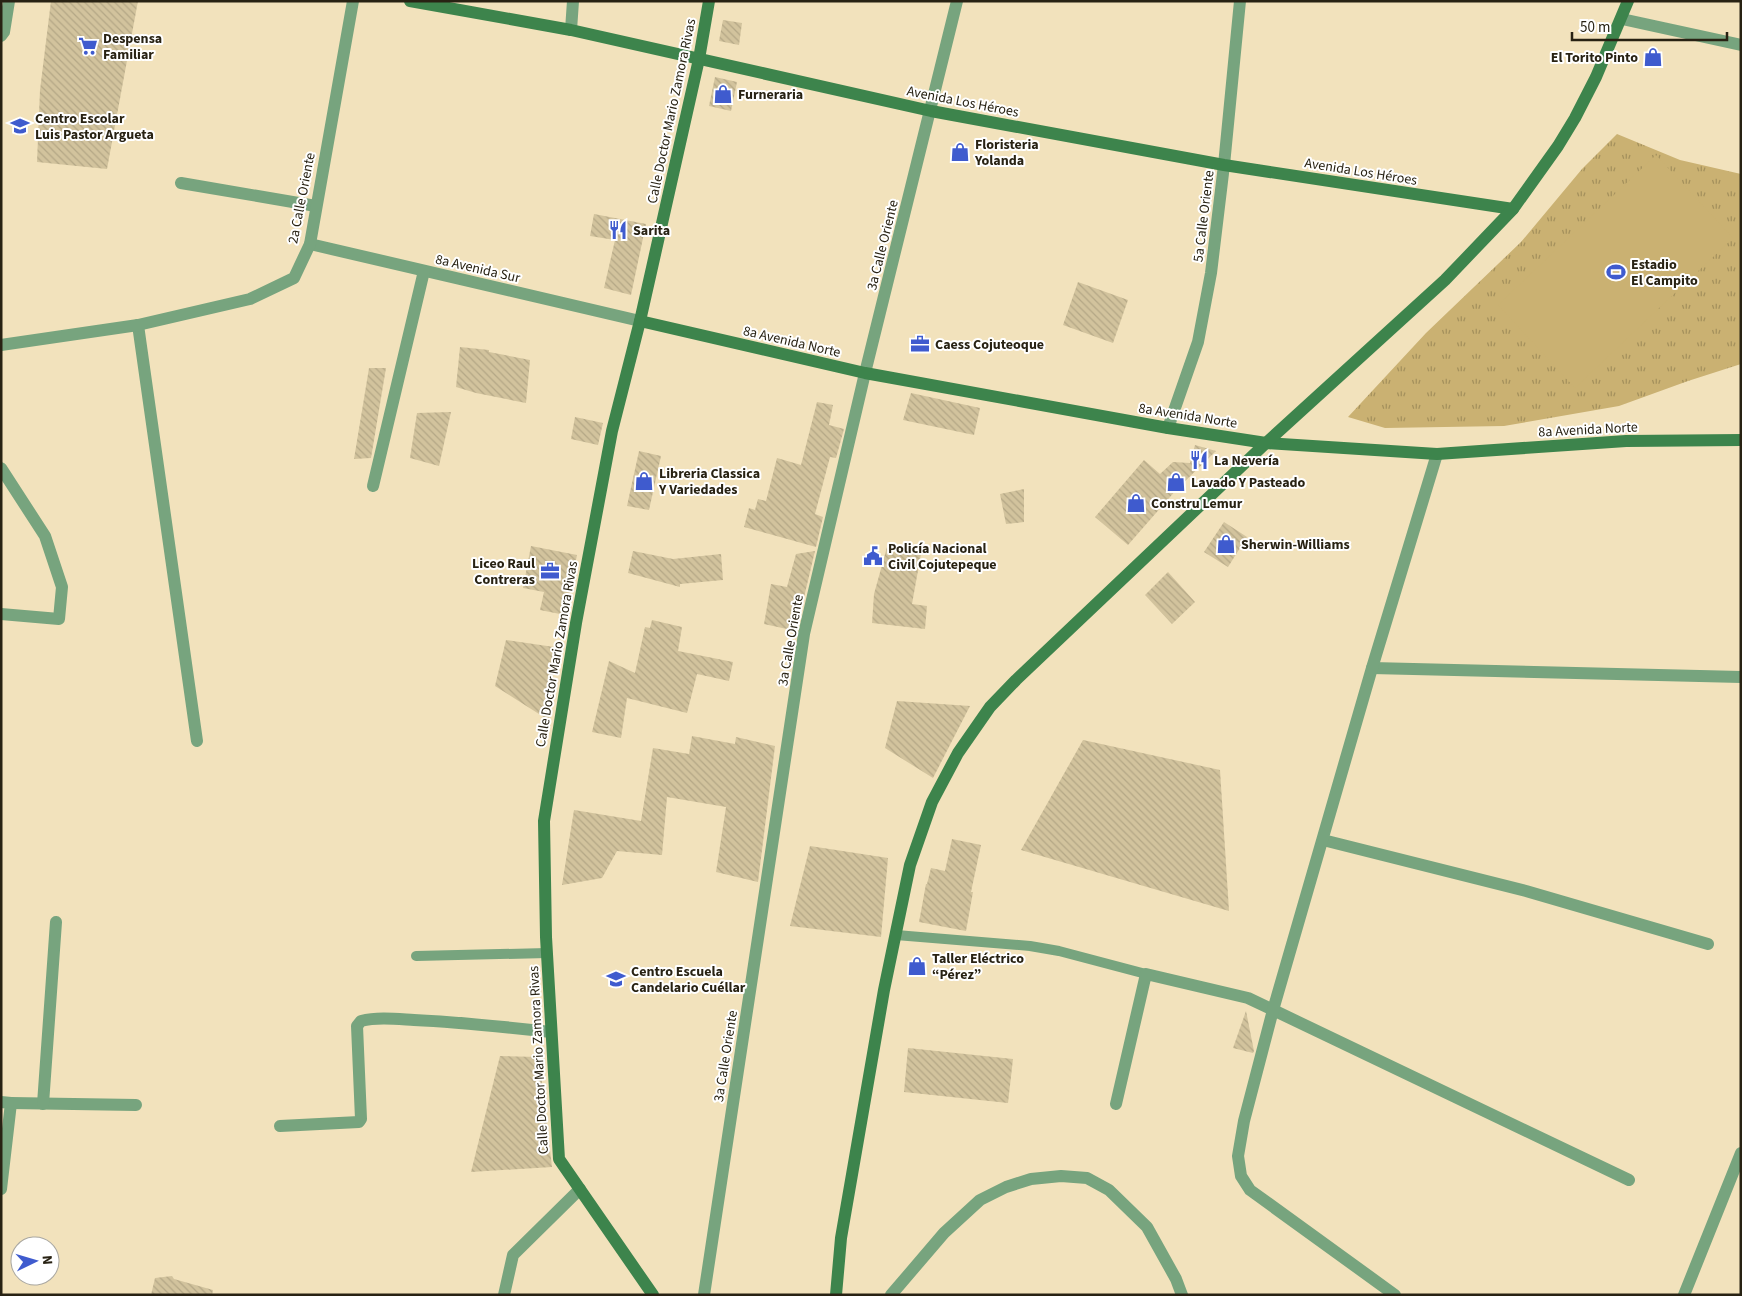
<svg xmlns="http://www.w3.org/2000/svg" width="1742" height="1296" font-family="'Source Sans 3',sans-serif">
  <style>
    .park { fill: url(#park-tufts) }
    .pitch { fill: #cab172 }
    .building { fill: url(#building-back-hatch) }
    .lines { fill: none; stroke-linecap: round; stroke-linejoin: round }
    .lane { stroke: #77a47e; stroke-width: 10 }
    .street { stroke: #77a47e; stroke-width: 12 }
    .secondary { stroke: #3d844c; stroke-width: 12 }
    .labels { text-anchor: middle; stroke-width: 4; stroke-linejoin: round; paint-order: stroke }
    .poi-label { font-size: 14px; font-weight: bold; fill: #282213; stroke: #fff; text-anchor: start }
    .street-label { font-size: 14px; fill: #282213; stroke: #fff }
  </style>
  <defs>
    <pattern id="park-tufts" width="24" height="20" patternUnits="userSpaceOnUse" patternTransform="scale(1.25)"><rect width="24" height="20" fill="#cab172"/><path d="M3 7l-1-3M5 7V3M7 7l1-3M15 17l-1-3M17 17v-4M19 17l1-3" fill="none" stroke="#a4905c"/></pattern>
    <pattern id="building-back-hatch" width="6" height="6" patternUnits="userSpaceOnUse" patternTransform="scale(1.25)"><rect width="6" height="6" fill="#d2c39d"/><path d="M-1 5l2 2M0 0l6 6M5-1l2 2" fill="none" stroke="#b4a786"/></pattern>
  </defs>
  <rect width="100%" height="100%" fill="#f2e2bc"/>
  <path class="park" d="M 1617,134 L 1680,160 L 1741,174 L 1741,364 L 1688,381 L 1619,406 L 1504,426 L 1385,428 L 1348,417 L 1426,333 L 1521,242 L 1582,169 Z"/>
  <path class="pitch" d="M 1656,155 L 1733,238 L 1575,388 L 1498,305 Z"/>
  <g class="building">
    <path d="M 51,1 L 138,1 L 107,169 L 37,162 L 40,90 Z"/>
    <path d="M 723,20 L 742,23 L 739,45 L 719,41 Z"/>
    <path d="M 715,77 L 737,82 L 731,111 L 709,106 Z"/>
    <path d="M 594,214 L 646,224 L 631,295 L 604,288 L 615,240 L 590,236 Z"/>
    <path d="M 1078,282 L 1128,300 L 1113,343 L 1063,325 Z"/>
    <path d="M 460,347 L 489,350 L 489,352 L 530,360 L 526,403 L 476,393 L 456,387 Z"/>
    <path d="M 369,368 L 386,368 L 371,458 L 354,459 Z"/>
    <path d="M 911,393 L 980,408 L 974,435 L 903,420 Z"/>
    <path d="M 817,402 L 833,405 L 829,425 L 844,429 L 836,458 L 830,457 L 815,514 L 823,517 L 816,547 L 744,527 L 749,508 L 755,510 L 758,499 L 766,501 L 777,458 L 801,465 Z"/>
    <path d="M 451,412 L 439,466 L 410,458 L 417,413 Z"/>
    <path d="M 575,417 L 603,423 L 598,445 L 571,439 Z"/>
    <path d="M 1195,445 L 1216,451 L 1177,489 L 1128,545 L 1095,517 L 1144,460 L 1160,474 L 1173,462 L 1190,463 Z"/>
    <path d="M 639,451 L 661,456 L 649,510 L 627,506 Z"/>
    <path d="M 1024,489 L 1024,522 L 1006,524 L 1000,494 Z"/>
    <path d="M 1224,522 L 1247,537 L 1228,567 L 1204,552 Z"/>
    <path d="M 531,546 L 577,555 L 565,615 L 540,610 L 544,592 L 523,588 Z"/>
    <path d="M 887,547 L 921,554 L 912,604 L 927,606 L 925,629 L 872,623 L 874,594 Z"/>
    <path d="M 633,551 L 673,559 L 721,554 L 723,580 L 680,584 L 680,587 L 628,573 Z"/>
    <path d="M 815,551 L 796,631 L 764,624 L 771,584 L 787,587 L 796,554 Z"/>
    <path d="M 1168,572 L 1195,602 L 1172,624 L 1145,595 Z"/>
    <path d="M 652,620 L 682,627 L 678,651 L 733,662 L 729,681 L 697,674 L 687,713 L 627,698 L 621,738 L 592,732 L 609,661 L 635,673 L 645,627 L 650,628 Z"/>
    <path d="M 506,640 L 554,647 L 550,721 L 495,686 Z"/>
    <path d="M 897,701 L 970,706 L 933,778 L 885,748 Z"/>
    <path d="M 692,736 L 735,744 L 736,737 L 775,746 L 758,882 L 716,872 L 726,807 L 667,797 L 662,855 L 617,851 L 602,878 L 562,885 L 574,810 L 641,821 L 653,748 L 689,754 Z"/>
    <path d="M 1083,740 L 1220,770 L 1229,911 L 1021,850 Z"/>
    <path d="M 952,839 L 981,845 L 971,892 L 973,892 L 966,931 L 919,922 L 926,884 L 927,884 L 931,868 L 945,871 Z"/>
    <path d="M 810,846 L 888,858 L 881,937 L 790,926 Z"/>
    <path d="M 1246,1011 L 1254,1051 L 1253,1053 L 1233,1048 Z"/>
    <path d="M 908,1048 L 1013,1059 L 1008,1103 L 904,1092 Z"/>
    <path d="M 500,1056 L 539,1057 L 552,1167 L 471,1172 Z"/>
    <path d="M 172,1276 L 174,1279 L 213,1290 L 212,1295 L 151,1295 L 155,1278 Z"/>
  </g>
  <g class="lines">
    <g class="lane">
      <path d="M 896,935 L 1030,946 L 1059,951 L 1146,974"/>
      <path d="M 416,956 L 547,953"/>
    </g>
    <g class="street">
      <path d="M 1622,19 L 1741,45"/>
      <path d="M 571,30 L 573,1"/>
      <path d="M 1,36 L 4,32 L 9,1"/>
      <path d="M 181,183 L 316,206"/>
      <path d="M 310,244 L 640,321"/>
      <path d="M 138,325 L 197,741"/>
      <path d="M 1,345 L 138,325 L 250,299 L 294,278 L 310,244 L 353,1"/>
      <path d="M 1168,428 L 1198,342 L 1211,273 L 1224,165 L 1240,1"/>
      <path d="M 1,468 L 45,536 L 62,587 L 59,619 L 1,614"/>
      <path d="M 373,486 L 424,271"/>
      <path d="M 1372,668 L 1741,677"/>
      <path d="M 1323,840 L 1526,891 L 1708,944"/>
      <path d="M 1,1102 L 11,1103 L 1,1189"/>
      <path d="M 11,1103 L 136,1105"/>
      <path d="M 43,1104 L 56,922"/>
      <path d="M 1116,1104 L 1146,974 L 1248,998 L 1629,1180"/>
      <path d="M 280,1126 L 359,1122 L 361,1119 L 357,1026 L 361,1021 C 378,1017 396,1019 414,1020 C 460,1022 506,1027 551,1032"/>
      <path d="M 504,1295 L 513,1255 L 580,1189"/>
      <path d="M 704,1295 L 804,634 L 865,373 L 957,1"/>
      <path d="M 891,1295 L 944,1233 L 980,1200 L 1006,1187 L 1031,1179 L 1061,1176 L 1087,1178 L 1109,1190 L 1147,1227 L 1176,1279 L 1182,1295"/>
      <path d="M 1395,1295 L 1250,1190 L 1241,1176 L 1238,1156 L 1244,1121 L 1273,1010 L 1372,668 L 1437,454"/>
      <path d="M 1684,1295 L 1741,1153"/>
    </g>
    <g class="secondary">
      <path d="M 410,1 L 571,30 L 931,111 L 1224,165 L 1513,209"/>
      <path d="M 640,321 L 865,373 L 1168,428 L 1266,443 L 1437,454 L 1626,441 L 1741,440"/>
      <path d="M 653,1295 L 559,1159 L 546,937 L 544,821 L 576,623 L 612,431 L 640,321 L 699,59 L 709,1"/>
      <path d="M 836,1295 L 841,1238 L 884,990 L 910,865 L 932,802 L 958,753 L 990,707 L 1016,680 L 1266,443 L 1445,280 L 1513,209 L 1558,146 L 1575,118 L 1596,77 L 1628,1"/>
    </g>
  </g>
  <defs>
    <g id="supermarket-bare" transform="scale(1.5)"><path d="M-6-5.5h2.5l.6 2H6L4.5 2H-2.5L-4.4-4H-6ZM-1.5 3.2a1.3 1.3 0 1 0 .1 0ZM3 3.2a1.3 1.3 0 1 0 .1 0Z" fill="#3f5bce" stroke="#fff" stroke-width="2.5" paint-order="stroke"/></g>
    <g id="shop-bare" transform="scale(1.5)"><path d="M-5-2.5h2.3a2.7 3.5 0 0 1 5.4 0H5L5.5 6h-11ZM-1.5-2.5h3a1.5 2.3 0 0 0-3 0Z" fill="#3f5bce" stroke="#fff" stroke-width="2.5" paint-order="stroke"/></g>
    <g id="school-bare" transform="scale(1.5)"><path d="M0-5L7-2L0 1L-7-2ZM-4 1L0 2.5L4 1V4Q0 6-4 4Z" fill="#3f5bce" stroke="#fff" stroke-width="2.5" paint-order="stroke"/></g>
    <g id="restaurant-bare" transform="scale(1.5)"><path d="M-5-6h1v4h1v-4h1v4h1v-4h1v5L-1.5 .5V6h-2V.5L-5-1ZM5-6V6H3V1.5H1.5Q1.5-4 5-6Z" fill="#3f5bce" stroke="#fff" stroke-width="2.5" paint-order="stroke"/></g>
    <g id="stadium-bare" transform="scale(1.5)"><path d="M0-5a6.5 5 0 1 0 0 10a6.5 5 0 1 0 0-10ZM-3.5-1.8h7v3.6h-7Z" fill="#3f5bce" stroke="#fff" stroke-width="2.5" paint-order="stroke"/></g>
    <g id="office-bare" transform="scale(1.5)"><path d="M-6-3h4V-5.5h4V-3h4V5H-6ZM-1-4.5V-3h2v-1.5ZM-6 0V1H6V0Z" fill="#3f5bce" stroke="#fff" stroke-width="2.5" paint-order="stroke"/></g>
    <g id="civic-bare" transform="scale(1.5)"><path d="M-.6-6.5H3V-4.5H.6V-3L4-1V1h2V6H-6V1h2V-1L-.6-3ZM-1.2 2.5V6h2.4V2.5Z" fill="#3f5bce" stroke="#fff" stroke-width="2.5" paint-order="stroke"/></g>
  </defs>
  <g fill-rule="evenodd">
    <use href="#supermarket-bare" x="88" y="46"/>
    <use href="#shop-bare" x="1653" y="57"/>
    <use href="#shop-bare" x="723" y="94"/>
    <use href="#school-bare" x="20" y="126"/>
    <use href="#shop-bare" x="960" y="152"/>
    <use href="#restaurant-bare" x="618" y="230"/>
    <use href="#stadium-bare" x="1616" y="272"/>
    <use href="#office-bare" x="920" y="344"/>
    <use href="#restaurant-bare" x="1199" y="460"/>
    <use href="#shop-bare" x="644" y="481"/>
    <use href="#shop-bare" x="1176" y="482"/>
    <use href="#shop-bare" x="1136" y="503"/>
    <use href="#shop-bare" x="1226" y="544"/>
    <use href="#civic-bare" x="873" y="556"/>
    <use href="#office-bare" x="550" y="571"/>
    <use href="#shop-bare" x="917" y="966"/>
    <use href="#school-bare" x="616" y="979"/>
  </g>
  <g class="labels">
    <g class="poi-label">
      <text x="103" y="43">Despensa<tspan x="103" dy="16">Familiar</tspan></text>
      <text x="1638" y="62" text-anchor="end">El Torito Pinto</text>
      <text x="738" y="99">Furneraria</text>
      <text x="35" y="123">Centro Escolar<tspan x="35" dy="16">Luis Pastor Argueta</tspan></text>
      <text x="975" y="149">Floristeria<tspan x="975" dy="16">Yolanda</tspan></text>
      <text x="633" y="235">Sarita</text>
      <text x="1631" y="269">Estadio<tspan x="1631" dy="16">El Campito</tspan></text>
      <text x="935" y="349">Caess Cojuteoque</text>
      <text x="1214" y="465">La Nevería</text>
      <text x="659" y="478">Libreria Classica<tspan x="659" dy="16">Y Variedades</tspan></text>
      <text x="1191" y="487">Lavado Y Pasteado</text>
      <text x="1151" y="508">Constru Lemur</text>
      <text x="1241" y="549">Sherwin-Williams</text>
      <text x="888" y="553">Policía Nacional<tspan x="888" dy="16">Civil Cojutepeque</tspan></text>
      <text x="535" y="568" text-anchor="end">Liceo Raul<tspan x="535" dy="16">Contreras</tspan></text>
      <text x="932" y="963">Taller Eléctrico<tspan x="932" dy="16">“Pérez”</tspan></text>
      <text x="631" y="976">Centro Escuela<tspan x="631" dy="16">Candelario Cuéllar</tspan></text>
    </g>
    <g class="street-label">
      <text transform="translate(963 101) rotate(11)" y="5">Avenida Los Héroes</text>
      <text transform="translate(671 111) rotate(-78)" y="5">Calle Doctor Mario Zamora Rivas</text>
      <text transform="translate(1361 171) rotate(9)" y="5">Avenida Los Héroes</text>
      <text transform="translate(301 198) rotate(-79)" y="5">2a Calle Oriente</text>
      <text transform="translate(1203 216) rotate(-83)" y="5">5a Calle Oriente</text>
      <text transform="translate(882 245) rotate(-76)" y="5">3a Calle Oriente</text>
      <text transform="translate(478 268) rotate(13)" y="5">8a Avenida Sur</text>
      <text transform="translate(792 341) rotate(13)" y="5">8a Avenida Norte</text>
      <text transform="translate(1188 415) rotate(9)" y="5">8a Avenida Norte</text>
      <text transform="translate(1588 429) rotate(-3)" y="5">8a Avenida Norte</text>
      <text transform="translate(790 640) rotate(-80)" y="5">3a Calle Oriente</text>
      <text transform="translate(556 654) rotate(-80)" y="5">Calle Doctor Mario Zamora Rivas</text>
      <text transform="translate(725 1056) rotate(-81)" y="5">3a Calle Oriente</text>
      <text transform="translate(538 1060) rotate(-93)" y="5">Calle Doctor Mario Zamora Rivas</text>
    </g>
  </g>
  <rect width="1742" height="1296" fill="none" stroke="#282213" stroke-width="5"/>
  <g transform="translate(35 1261) rotate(85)"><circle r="24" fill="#ffffff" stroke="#a9a7a1"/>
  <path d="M0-4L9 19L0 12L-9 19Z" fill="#3f5bce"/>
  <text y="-8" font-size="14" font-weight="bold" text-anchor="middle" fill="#282213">N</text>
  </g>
  <path d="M1572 32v8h155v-8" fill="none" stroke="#282213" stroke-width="2.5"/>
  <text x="1580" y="32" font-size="15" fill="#282213" stroke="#ffffff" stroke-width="4" paint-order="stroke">50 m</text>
</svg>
